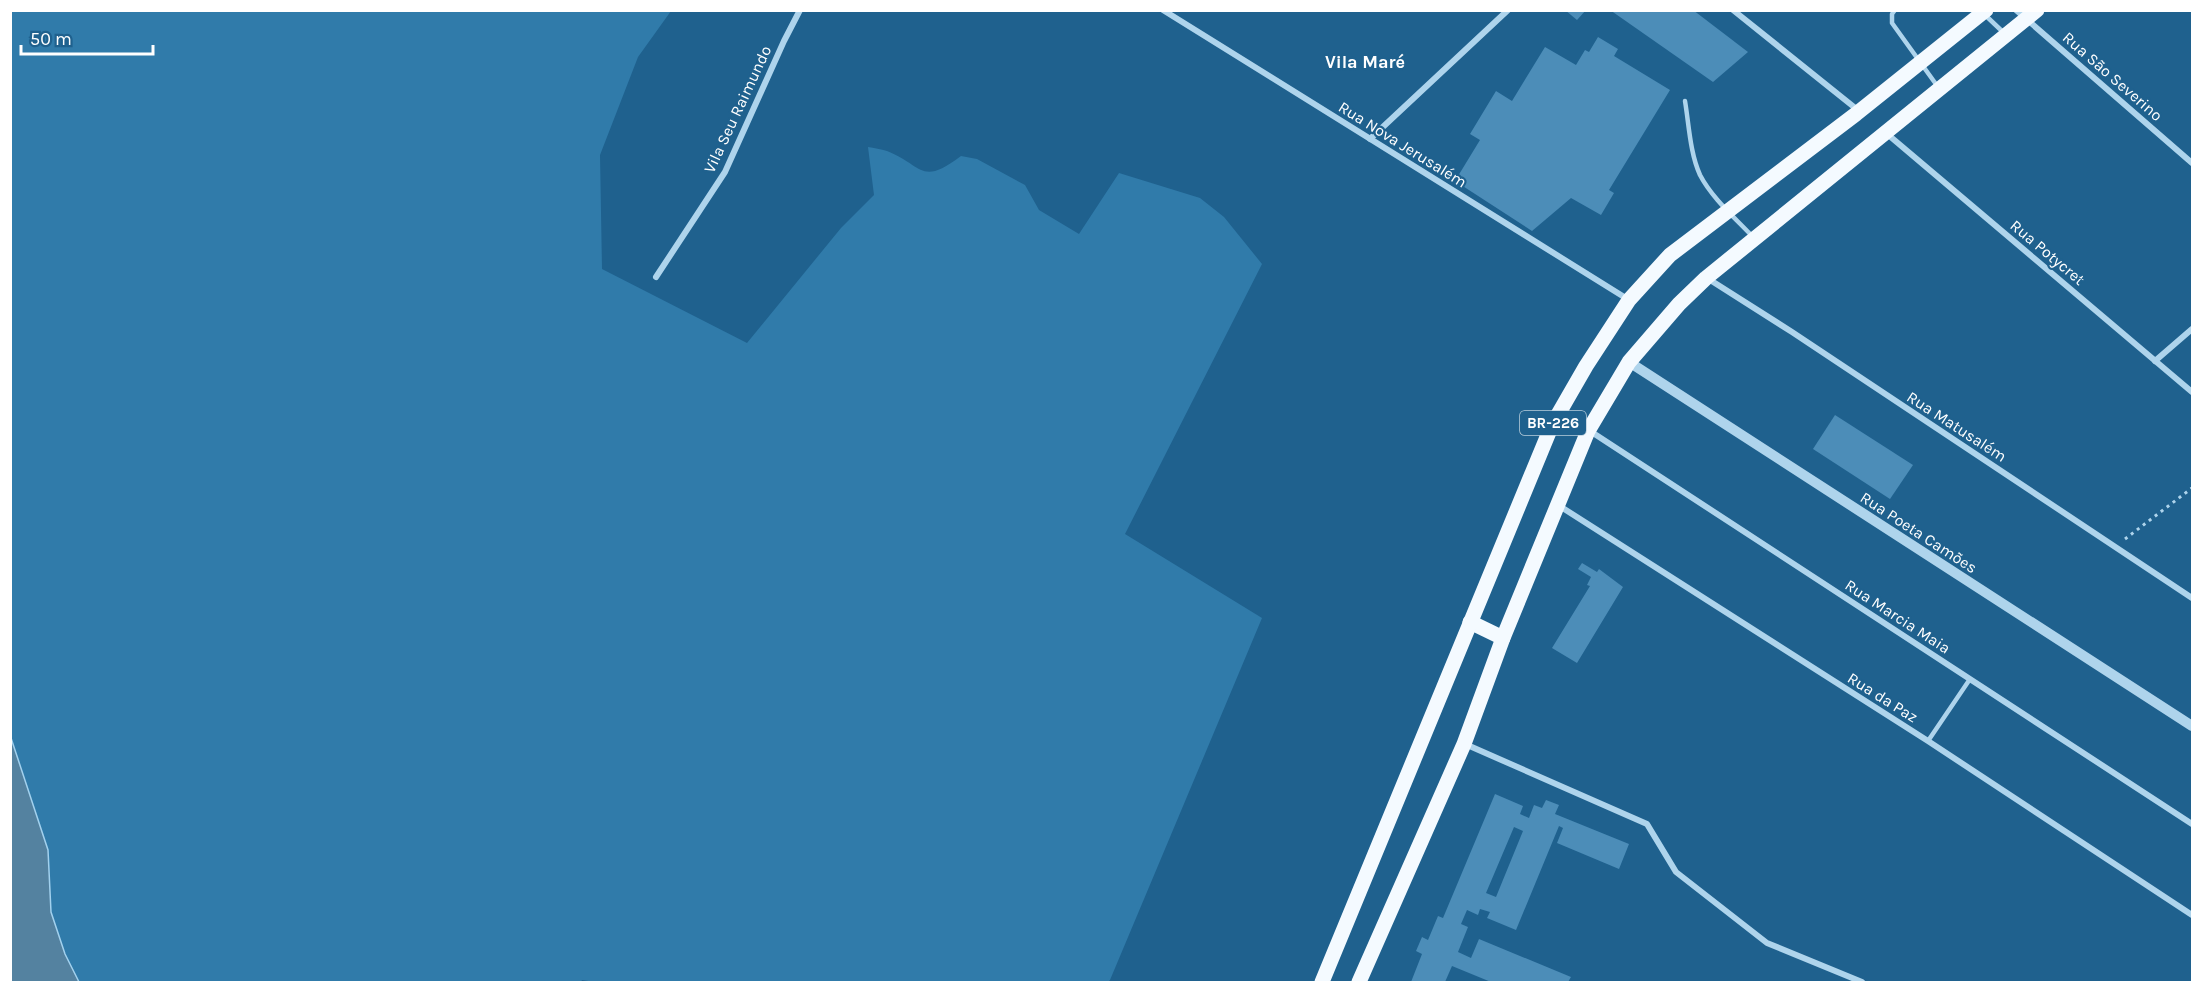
<svg xmlns="http://www.w3.org/2000/svg" width="2203" height="993" font-family="Karla,sans-serif">
  <style>
    .green { fill: #307baa }
    .water { fill: #5482a0; stroke: #a2d1ee; stroke-width: 1.5 }
    .building { fill: #4c8db8; fill-rule: evenodd }
    .lines { fill: none; stroke-linecap: round; stroke-linejoin: round }
    .path { stroke: #aed4ec; stroke-width: 3; stroke-dasharray: 3 4.5; stroke-linecap: butt }
    .service { stroke: #aed4ec; stroke-width: 4.5 }
    .minor { stroke: #aed4ec; stroke-width: 6 }
    .tertiary { stroke: #aed4ec; stroke-width: 10 }
    .primary { stroke: #f4faff; stroke-width: 15 }
    .labels { text-anchor: middle; stroke-width: 4.5; stroke-linejoin: round; paint-order: stroke }
    .shield { fill: #1f618e; stroke: #bcd0dd; stroke-width: 1.5 }
    .shield-label { font-size: 15px; font-weight: bold; fill: #fff }
    .street-label { font-size: 16px; fill: #fff; stroke: #1f618e }
    .neighbourhood-label { font-size: 18px; font-weight: bold; fill: #fff; stroke: #1f618e }
  </style>
  <rect width="100%" height="100%" fill="#1f618e"/>
  <path class="green" d="M 10,11 L 671,11 L 638,57 L 600,155 L 602,269 L 747,343 L 841,228 L 874,195 L 868,147 C 874,148 881,149 887,151 C 923,165 920,187 961,156 L 977,159 L 1025,185 L 1039,210 L 1079,234 L 1119,173 L 1200,198 L 1224,217 L 1262,264 L 1125,534 L 1262,618 L 1110,980 L 1108,982 L 595,982 L 582,980 L 581,982 L 79,982 L 65,954 L 51,912 L 48,850 L 11,738 Z"/>
  <path class="water" d="M 11,738 L 48,850 L 51,912 L 65,954 L 79,982 L 11,982 Z"/>
  <g class="building">
    <path d="M 1565,10 L 1586,10 L 1577,20 Z"/>
    <path d="M 1610,10 L 1693,10 L 1748,52 L 1713,82 Z"/>
    <path d="M 1598,37 L 1618,49 L 1614,56 L 1670,90 L 1609,190 L 1614,193 L 1601,215 L 1571,198 L 1532,231 L 1455,181 L 1480,140 L 1470,134 L 1496,91 L 1512,101 L 1545,47 L 1576,65 L 1585,50 L 1589,52 Z"/>
    <path d="M 1835,415 L 1913,465 L 1890,499 L 1813,449 Z"/>
    <path d="M 1582,563 L 1597,572 L 1599,569 L 1623,587 L 1577,663 L 1552,648 L 1590,586 L 1587,585 L 1591,577 L 1578,569 Z"/>
    <path d="M 1495,794 L 1523,806 L 1520,814 L 1529,818 L 1534,805 L 1542,808 L 1546,800 L 1559,805 L 1555,814 L 1629,844 L 1619,869 L 1557,843 L 1563,828 L 1559,826 L 1516,930 L 1487,918 L 1490,912 L 1480,909 L 1478,915 L 1467,910 L 1461,924 L 1468,927 L 1458,952 L 1471,958 L 1479,939 L 1571,977 L 1568,982 L 1491,982 L 1452,966 L 1445,982 L 1411,982 L 1422,954 L 1416,951 L 1422,937 L 1428,940 L 1438,916 L 1443,918 ZM 1514,827 L 1523,831 L 1496,897 L 1486,893 Z"/>
  </g>
  <g class="lines">
    <path class="path" d="M 2125,539 L 2192,488"/>
    <g class="service">
      <path d="M 1895,10 L 1892,14 L 1892,23 L 1938,87"/>
      <path d="M 1984,14 L 2004,33"/>
      <path d="M 1685,101 C 1689,125 1690,153 1700,175 C 1712,198 1734,217 1752,236"/>
      <path d="M 1928,741 L 1970,679"/>
    </g>
    <g class="minor">
      <path d="M 1163,10 L 1629,300"/>
      <path d="M 1733,10 L 1859,111"/>
      <path d="M 2016,10 L 2192,163"/>
      <path d="M 1886,133 L 2192,392"/>
      <path d="M 1370,139 L 1508,10"/>
      <path d="M 656,277 L 725,172 L 784,41 L 800,10"/>
      <path d="M 1707,278 L 1792,332 L 2192,598"/>
      <path d="M 2155,361 L 2192,329"/>
      <path d="M 1590,431 L 2192,824"/>
      <path d="M 1558,505 L 1928,741 L 2192,915"/>
      <path d="M 1465,744 L 1647,824 L 1676,872 L 1767,943 L 1862,982"/>
    </g>
    <path class="tertiary" d="M 1629,362 L 2192,726"/>
    <g class="primary">
      <path d="M 1470,622 L 1503,638"/>
      <path d="M 1322,982 L 1552,425 L 1586,366 L 1629,300 L 1670,255 L 1856,114 L 1986,10"/>
      <path d="M 1359,982 L 1464,744 L 1503,638 L 1588,431 L 1629,362 L 1679,304 L 1706,278 L 2037,10"/>
    </g>
  </g>
  <g class="labels">
    <rect class="shield" x="1520" y="411" width="66" height="24" rx="4.5"/>
    <g class="shield-label">
      <text x="1553" y="428">BR-226</text>
    </g>
    <g class="street-label">
      <text transform="translate(2113 76) rotate(41)" y="6">Rua São Severino</text>
      <text transform="translate(737 109) rotate(-65)" y="6">Vila Seu Raimundo</text>
      <text transform="translate(1403 144) rotate(32)" y="6">Rua Nova Jerusalém</text>
      <text transform="translate(2048 252) rotate(40)" y="6">Rua Potycret</text>
      <text transform="translate(1957 426) rotate(33)" y="6">Rua Matusalém</text>
      <text transform="translate(1919 532) rotate(33)" y="6">Rua Poeta Camões</text>
      <text transform="translate(1898 616) rotate(33)" y="6">Rua Marcia Maia</text>
      <text transform="translate(1883 697) rotate(32)" y="6">Rua da Paz</text>
    </g>
    <g class="neighbourhood-label">
      <text x="1365" y="68">Vila Maré</text>
    </g>
  </g>
  <rect width="2203" height="993" fill="none" stroke="#ffffff" stroke-width="24"/>
  <path d="M21 45v9h132v-9" fill="none" stroke="#ffffff" stroke-width="3"/>
  <text x="30" y="45" font-size="18" fill="#ffffff" stroke="#1f618e" stroke-width="4.5" paint-order="stroke">50 m</text>
</svg>
